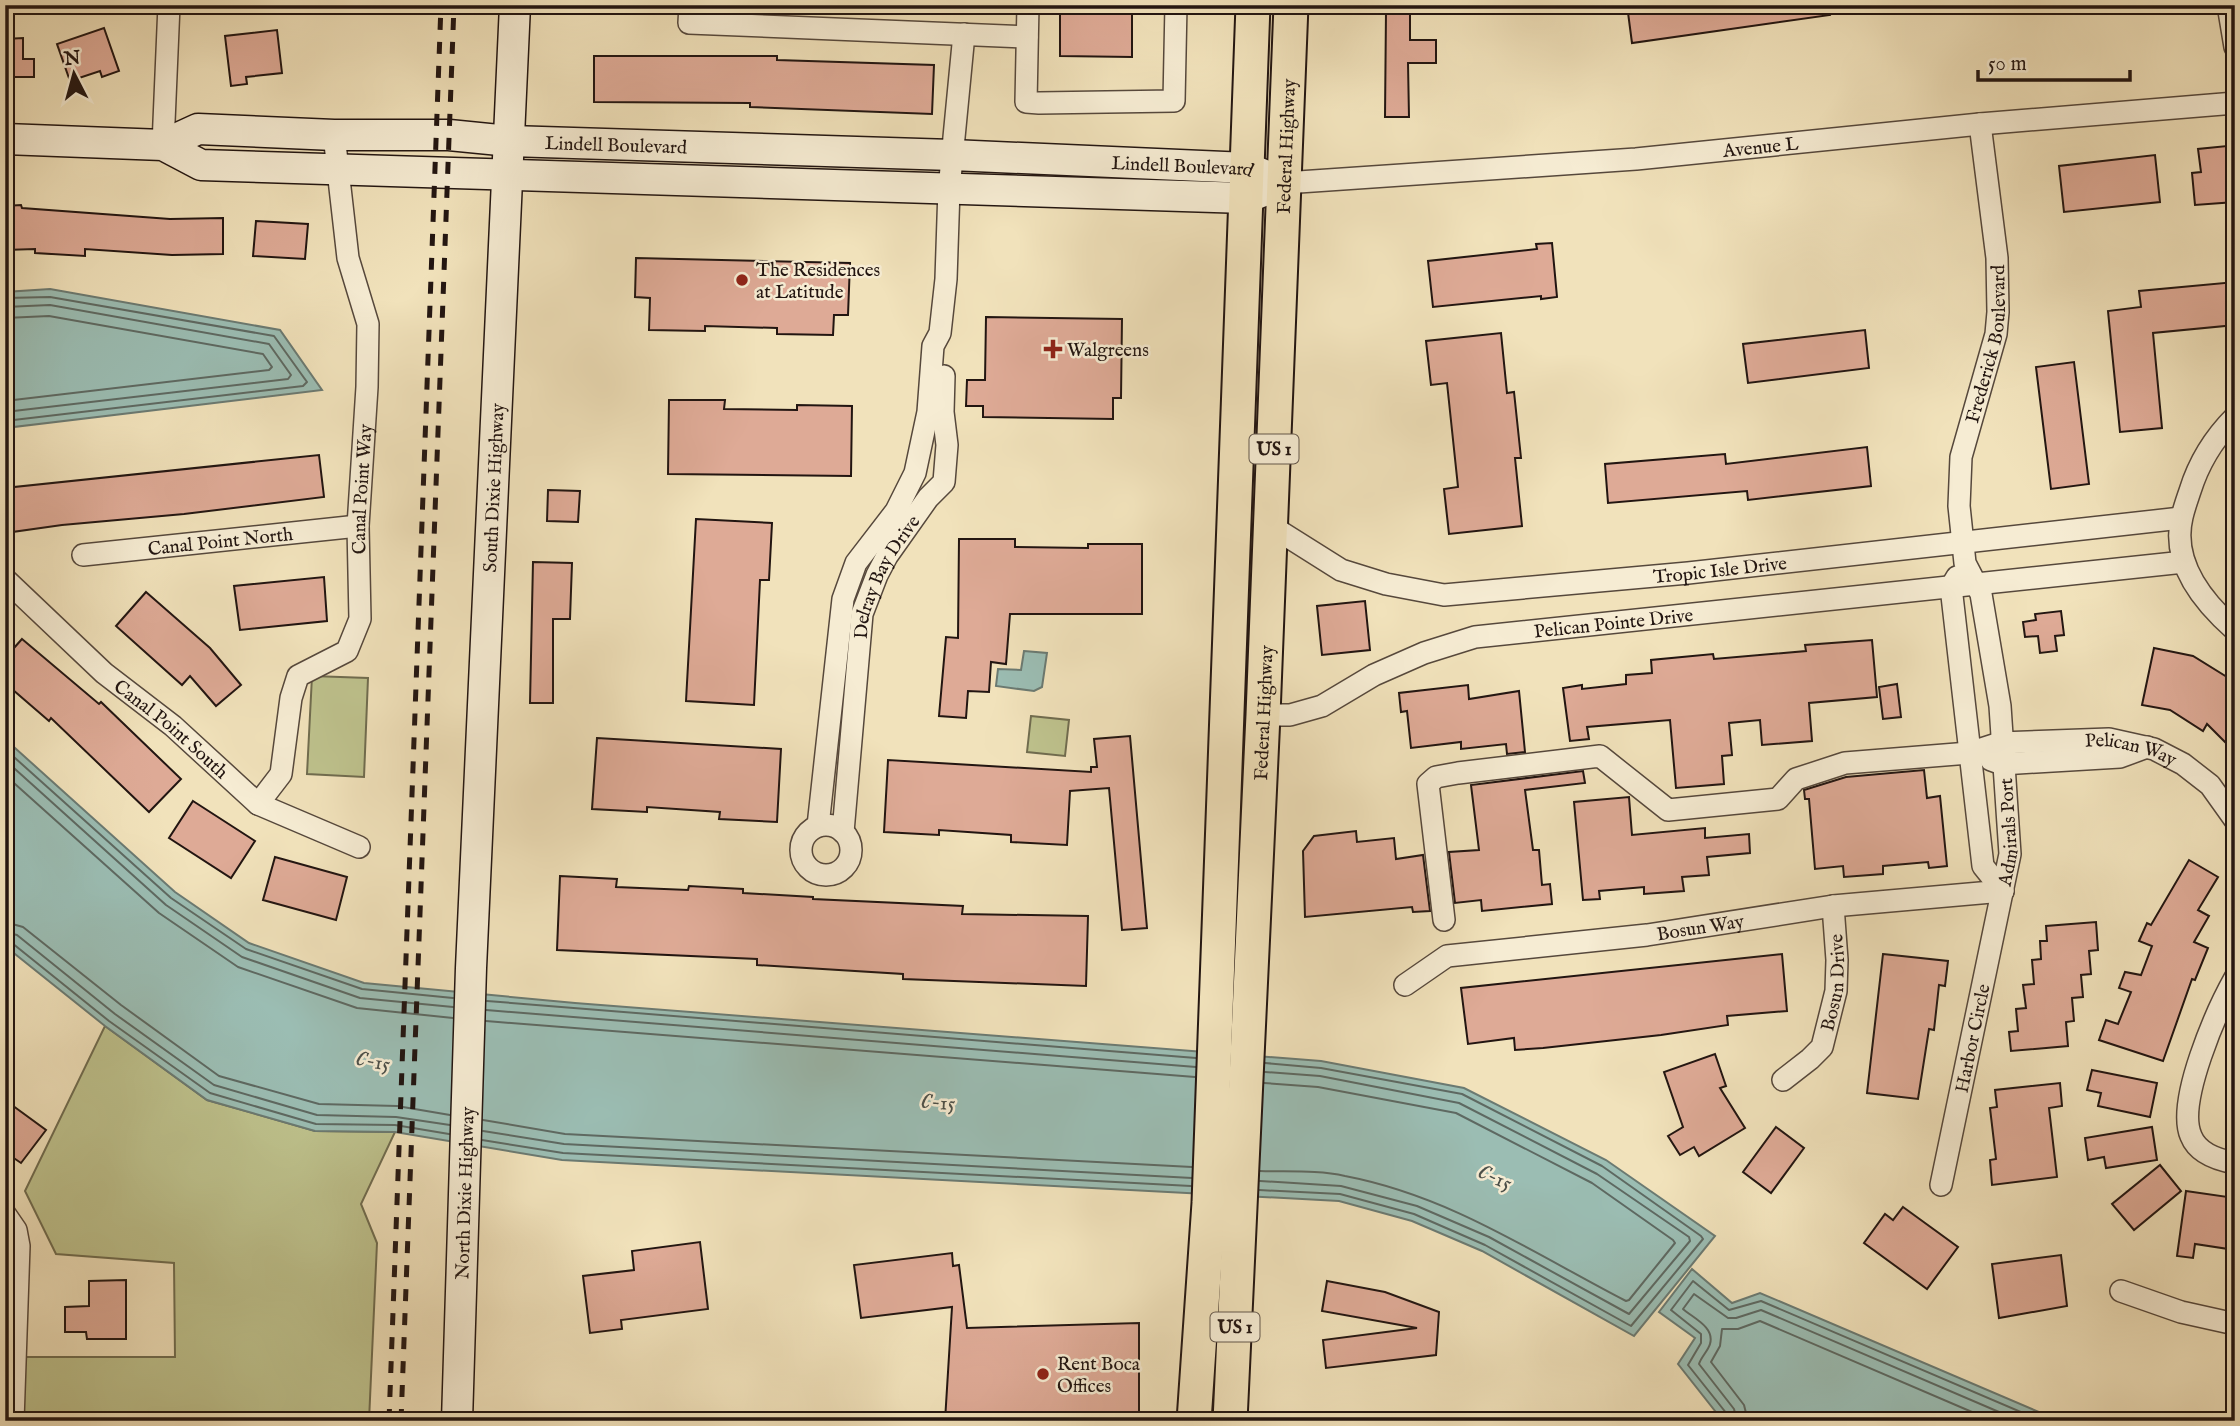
<svg xmlns="http://www.w3.org/2000/svg" width="2240" height="1426" font-family="'IM FELL English',serif">
  <style>
    .green { fill: #bec28d; stroke: #706c4f; stroke-width: 2 }
    .water { fill: #9bbdb3; stroke: #6b7a72; stroke-width: 2 }
    .lines { fill: none; stroke-linecap: round; stroke-linejoin: round }
    .shore { stroke: #5e6962; stroke-width: 2 }
    .building { fill: #deaa96; stroke: #221511; stroke-width: 2 }
    .street-casing { stroke: #56483c; stroke-width: 24 }
    .secondary-casing { stroke: #221511; stroke-width: 33 }
    .primary-casing { stroke: #221511; stroke-width: 37 }
    .street { stroke: #f6ecd3; stroke-width: 21 }
    .secondary { stroke: #f6ecd3; stroke-width: 30 }
    .primary { stroke: #f1e2bb; stroke-width: 33 }
    .rail { stroke: #221511; stroke-width: 5; stroke-dasharray: 12 12; stroke-linecap: butt }
    .poi-dot { fill: #8f2418; stroke: #f6ecd3; stroke-width: 2.5 }
    .labels { text-anchor: middle; stroke-width: 5; stroke-linejoin: round; paint-order: stroke }
    .shield { fill: #f6ecd3; stroke: #62564b; stroke-width: 2 }
    .shield-label { font-size: 18px; font-weight: bold; fill: #221511 }
    .street-label { font-size: 19px; fill: #221511; stroke: #f6ecd3 }
    .poi-label { font-size: 19px; fill: #221511; stroke: #f6ecd3; text-anchor: start }
    .water-label { font-size: 21px; font-style: italic; fill: #4c504a; stroke: #f6ecd3 }
  </style>
  <rect width="100%" height="100%" fill="#f1e2bb"/>
  <filter id="stains"><feTurbulence type="fractalNoise" baseFrequency=".00286" numOctaves="4"/><feColorMatrix values="0 0 0 0 .2 0 0 0 0 .09 0 0 0 0 .02 0 0 0 .5 -.17"/></filter>
  <radialGradient id="worn" r=".72"><stop offset=".6" stop-color="#630" stop-opacity="0"/><stop offset="1" stop-color="#630" stop-opacity=".3"/></radialGradient>
  <g class="green">
    <path d="M 312,676 L 368,678 L 364,777 L 307,774 Z"/>
    <path d="M 1031,716 L 1069,720 L 1065,756 L 1027,752 Z"/>
    <path d="M 105,1026 L 207,1100 L 315,1131 L 395,1132 L 361,1204 L 377,1243 L 369,1421 L 6,1421 L 8,1357 L 175,1357 L 174,1263 L 56,1254 L 25,1191 Z"/>
  </g>
  <g class="water">
    <path d="M 50,289 L 280,330 L 322,390 L 5,428 L 5,292 Z"/>
    <path d="M 1024,651 L 1047,653 L 1042,687 L 1034,691 L 996,686 L 998,669 L 1021,670 Z"/>
    <path d="M 5,739 L 175,892 L 249,943 L 364,983 L 575,1003 L 1321,1061 L 1464,1088 L 1606,1160 L 1715,1236 L 1634,1336 L 1482,1251 L 1412,1221 L 1339,1201 L 562,1160 L 395,1132 L 315,1131 L 207,1100 L 105,1026 L 5,946 Z"/>
    <path d="M 1692,1269 L 1732,1303 L 1760,1293 L 2060,1421 L 1723,1421 L 1678,1364 L 1695,1338 L 1659,1312 Z"/>
  </g>
  <g class="lines">
    <g class="shore">
      <path d="M 5,298 L 50,297 L 274,336 L 307,382 L 303,386 L 5,421"/>
      <path d="M 5,307 L 50,305 L 269,344 L 291,375 L 288,379 L 5,412"/>
      <path d="M 5,318 L 49,316 L 263,354 L 272,367 L 269,370 L 5,401"/>
      <path d="M 5,749 L 171,898 L 246,949 L 362,989 L 453,998"/>
      <path d="M 5,760 L 166,905 L 242,957 L 360,998 L 453,1007"/>
      <path d="M 5,775 L 159,913 L 238,967 L 357,1008 L 453,1018"/>
      <path d="M 5,922 L 23,927 L 121,1005 L 219,1076 L 319,1104 L 397,1106 L 450,1115"/>
      <path d="M 5,932 L 17,935 L 115,1014 L 214,1085 L 317,1115 L 396,1117 L 450,1125"/>
      <path d="M 5,941 L 12,943 L 109,1021 L 210,1093 L 316,1124 L 395,1125 L 449,1134"/>
      <path d="M 487,1001 L 1196,1058"/>
      <path d="M 486,1010 L 1196,1067"/>
      <path d="M 486,1021 L 1195,1077"/>
      <path d="M 483,1120 L 565,1134 L 1192,1167"/>
      <path d="M 483,1131 L 564,1144 L 1192,1178"/>
      <path d="M 482,1140 L 563,1153 L 1191,1186"/>
      <path d="M 1260,1171 C 1288,1172 1318,1170 1345,1176 C 1450,1196 1533,1253 1626,1301 L 1629,1300 L 1675,1243 L 1673,1240 L 1592,1183 L 1456,1113 L 1318,1087 L 1264,1083"/>
      <path d="M 1260,1181 L 1341,1186 L 1417,1206 L 1489,1237 L 1629,1314 L 1690,1241 L 1689,1237 L 1597,1174 L 1459,1103 L 1320,1076 L 1265,1072"/>
      <path d="M 1259,1190 L 1340,1194 L 1414,1214 L 1485,1245 L 1631,1326 L 1703,1239 L 1701,1236 L 1602,1166 L 1462,1094 L 1321,1068 L 1265,1063"/>
      <path d="M 1728,1421 L 1727,1414 L 1688,1365 L 1701,1343 L 1701,1334 L 1671,1310 L 1693,1281 L 1729,1310 L 1761,1301 L 2042,1421"/>
      <path d="M 1737,1421 L 1734,1409 L 1699,1364 C 1701,1357 1708,1351 1710,1344 C 1715,1327 1693,1318 1683,1309 L 1694,1294 L 1728,1318 L 1736,1318 L 1761,1310 L 2020,1421"/>
      <path d="M 1748,1421 L 1744,1405 L 1711,1362 L 1720,1346 L 1722,1329 L 1738,1329 L 1760,1321 L 1993,1421"/>
    </g>
  </g>
  <g class="building">
    <path d="M 1060,5 L 1132,5 L 1132,57 L 1060,56 Z"/>
    <path d="M 1627,5 L 1829,5 L 1830,15 L 1632,43 Z"/>
    <path d="M 1386,11 L 1410,11 L 1410,40 L 1436,40 L 1436,63 L 1408,63 L 1409,117 L 1385,117 Z"/>
    <path d="M 104,28 L 119,71 L 102,77 L 100,71 L 70,81 L 57,44 Z"/>
    <path d="M 277,30 L 282,73 L 246,77 L 247,84 L 231,86 L 225,36 Z"/>
    <path d="M 23,38 L 23,59 L 34,59 L 34,77 L 5,77 L 5,39 Z"/>
    <path d="M 594,56 L 777,56 L 777,60 L 934,65 L 932,114 L 750,107 L 750,103 L 594,102 Z"/>
    <path d="M 2227,146 L 2229,169 L 2235,168 L 2235,202 L 2195,205 L 2192,173 L 2201,172 L 2198,149 Z"/>
    <path d="M 2155,155 L 2160,202 L 2064,212 L 2059,166 Z"/>
    <path d="M 21,205 L 22,208 L 170,219 L 223,218 L 223,254 L 172,255 L 85,249 L 85,256 L 35,253 L 35,249 L 5,250 L 5,206 Z"/>
    <path d="M 256,221 L 308,224 L 305,259 L 253,256 Z"/>
    <path d="M 1552,243 L 1557,297 L 1541,299 L 1541,296 L 1433,307 L 1428,261 L 1537,249 L 1536,244 Z"/>
    <path d="M 636,258 L 850,263 L 848,315 L 834,315 L 833,335 L 777,334 L 777,328 L 705,326 L 705,331 L 649,330 L 650,298 L 635,297 Z"/>
    <path d="M 2235,282 L 2235,325 L 2153,333 L 2162,428 L 2120,432 L 2108,311 L 2141,307 L 2139,291 Z"/>
    <path d="M 986,317 L 1122,319 L 1121,398 L 1113,398 L 1113,419 L 983,417 L 983,406 L 966,406 L 967,380 L 985,380 Z"/>
    <path d="M 1865,330 L 1869,368 L 1748,383 L 1743,344 Z"/>
    <path d="M 1501,333 L 1507,393 L 1514,392 L 1521,458 L 1515,458 L 1522,526 L 1449,534 L 1444,489 L 1458,487 L 1447,383 L 1431,385 L 1426,341 Z"/>
    <path d="M 2074,362 L 2089,484 L 2051,489 L 2036,367 Z"/>
    <path d="M 669,400 L 725,400 L 724,409 L 797,410 L 797,405 L 852,406 L 851,476 L 668,474 Z"/>
    <path d="M 1867,447 L 1871,486 L 1748,500 L 1747,491 L 1608,503 L 1605,464 L 1725,454 L 1726,464 Z"/>
    <path d="M 319,455 L 324,497 L 184,514 L 62,525 L 5,533 L 5,488 Z"/>
    <path d="M 548,490 L 580,491 L 578,522 L 547,521 Z"/>
    <path d="M 696,519 L 772,523 L 769,580 L 760,580 L 754,705 L 686,701 Z"/>
    <path d="M 959,539 L 1015,539 L 1015,547 L 1088,548 L 1088,544 L 1142,544 L 1142,614 L 1010,614 L 1006,664 L 991,662 L 989,692 L 968,691 L 966,718 L 939,716 L 946,637 L 958,638 Z"/>
    <path d="M 533,562 L 572,563 L 570,619 L 553,619 L 553,703 L 530,703 Z"/>
    <path d="M 324,577 L 327,621 L 240,630 L 234,586 Z"/>
    <path d="M 146,592 L 210,648 L 241,685 L 216,706 L 190,676 L 182,685 L 116,626 Z"/>
    <path d="M 1365,601 L 1370,650 L 1322,655 L 1317,606 Z"/>
    <path d="M 2061,611 L 2064,635 L 2055,636 L 2057,651 L 2040,653 L 2038,636 L 2025,637 L 2023,622 L 2036,620 L 2035,614 Z"/>
    <path d="M 22,639 L 99,704 L 101,702 L 181,779 L 149,812 L 51,718 L 49,721 L 5,683 L 5,658 Z"/>
    <path d="M 1872,640 L 1877,697 L 1809,703 L 1812,741 L 1762,745 L 1760,720 L 1729,723 L 1732,755 L 1722,756 L 1724,784 L 1676,788 L 1670,720 L 1587,727 L 1589,739 L 1570,741 L 1563,688 L 1582,685 L 1582,689 L 1626,684 L 1626,675 L 1652,673 L 1651,660 L 1713,654 L 1714,659 L 1806,651 L 1805,645 Z"/>
    <path d="M 2154,648 L 2193,656 L 2235,682 L 2235,752 L 2207,724 L 2203,731 L 2170,710 L 2142,705 Z"/>
    <path d="M 1897,684 L 1901,717 L 1883,719 L 1879,687 Z"/>
    <path d="M 1468,685 L 1469,699 L 1519,691 L 1525,752 L 1507,754 L 1506,744 L 1461,749 L 1461,742 L 1411,748 L 1407,711 L 1401,712 L 1399,693 Z"/>
    <path d="M 1130,736 L 1147,928 L 1122,930 L 1109,788 L 1070,791 L 1067,845 L 1011,842 L 1011,835 L 939,830 L 939,835 L 884,832 L 888,760 L 1091,772 L 1091,767 L 1097,767 L 1094,739 Z"/>
    <path d="M 597,738 L 781,749 L 777,822 L 719,819 L 720,812 L 647,807 L 647,812 L 592,809 Z"/>
    <path d="M 1924,770 L 1927,798 L 1940,796 L 1947,866 L 1929,868 L 1928,862 L 1883,866 L 1883,874 L 1844,877 L 1843,866 L 1815,869 L 1809,799 L 1805,799 L 1804,790 L 1846,777 Z"/>
    <path d="M 1583,771 L 1585,783 L 1525,790 L 1533,850 L 1539,850 L 1542,885 L 1550,884 L 1552,904 L 1482,911 L 1481,900 L 1455,903 L 1449,852 L 1479,850 L 1471,785 Z"/>
    <path d="M 1629,797 L 1632,835 L 1705,828 L 1705,838 L 1749,834 L 1750,853 L 1707,857 L 1709,875 L 1682,877 L 1684,891 L 1644,894 L 1644,887 L 1599,891 L 1600,899 L 1583,900 L 1574,802 Z"/>
    <path d="M 193,801 L 255,841 L 231,878 L 169,838 Z"/>
    <path d="M 1356,831 L 1357,842 L 1394,838 L 1396,859 L 1423,855 L 1430,911 L 1413,912 L 1412,907 L 1305,917 L 1303,851 L 1314,836 Z"/>
    <path d="M 275,857 L 347,877 L 336,920 L 263,900 Z"/>
    <path d="M 2189,860 L 2218,877 L 2198,910 L 2209,916 L 2194,942 L 2208,948 L 2195,980 L 2192,979 L 2163,1061 L 2099,1040 L 2106,1020 L 2118,1024 L 2131,992 L 2119,988 L 2125,972 L 2141,975 L 2152,946 L 2139,941 L 2147,923 L 2151,925 Z"/>
    <path d="M 560,876 L 617,879 L 616,887 L 688,890 L 689,886 L 743,889 L 743,893 L 813,897 L 813,899 L 963,906 L 962,914 L 1088,916 L 1086,986 L 903,979 L 903,974 L 757,965 L 757,959 L 557,950 Z"/>
    <path d="M 2096,922 L 2098,950 L 2089,951 L 2091,974 L 2081,975 L 2083,997 L 2072,998 L 2074,1021 L 2066,1022 L 2068,1046 L 2011,1051 L 2009,1032 L 2018,1031 L 2016,1009 L 2026,1008 L 2023,985 L 2034,984 L 2032,960 L 2041,959 L 2040,941 L 2047,941 L 2046,926 Z"/>
    <path d="M 1782,954 L 1787,1011 L 1727,1016 L 1728,1025 L 1661,1035 L 1543,1048 L 1515,1050 L 1514,1038 L 1468,1044 L 1461,988 Z"/>
    <path d="M 1883,954 L 1948,961 L 1945,986 L 1939,985 L 1934,1030 L 1929,1029 L 1918,1099 L 1867,1093 Z"/>
    <path d="M 1715,1054 L 1726,1086 L 1720,1088 L 1745,1128 L 1699,1156 L 1694,1147 L 1680,1155 L 1668,1136 L 1683,1127 L 1664,1072 Z"/>
    <path d="M 2092,1070 L 2157,1083 L 2150,1117 L 2098,1106 L 2101,1093 L 2087,1090 Z"/>
    <path d="M 2060,1083 L 2062,1106 L 2049,1108 L 2057,1177 L 1992,1185 L 1990,1160 L 1996,1159 L 1990,1108 L 1997,1107 L 1995,1090 Z"/>
    <path d="M 5,1100 L 46,1130 L 21,1163 L 5,1152 Z"/>
    <path d="M 1776,1127 L 1804,1148 L 1771,1193 L 1743,1172 Z"/>
    <path d="M 2152,1127 L 2157,1160 L 2106,1168 L 2104,1157 L 2088,1160 L 2085,1138 Z"/>
    <path d="M 2160,1165 L 2181,1191 L 2134,1230 L 2112,1204 Z"/>
    <path d="M 2186,1191 L 2235,1198 L 2235,1250 L 2195,1244 L 2193,1258 L 2177,1256 Z"/>
    <path d="M 1903,1207 L 1958,1247 L 1927,1289 L 1864,1243 L 1885,1214 L 1893,1220 Z"/>
    <path d="M 700,1242 L 708,1309 L 621,1320 L 622,1329 L 590,1333 L 583,1276 L 634,1270 L 632,1251 Z"/>
    <path d="M 952,1253 L 953,1266 L 959,1265 L 967,1328 L 1139,1323 L 1139,1421 L 945,1421 L 952,1307 L 861,1318 L 854,1265 Z"/>
    <path d="M 2061,1255 L 2067,1306 L 1999,1318 L 1992,1264 Z"/>
    <path d="M 126,1280 L 126,1339 L 87,1339 L 86,1332 L 65,1332 L 65,1307 L 89,1306 L 89,1281 Z"/>
    <path d="M 1327,1281 L 1385,1292 L 1439,1312 L 1436,1355 L 1326,1368 L 1323,1340 L 1417,1328 L 1322,1311 Z"/>
  </g>
  <g class="lines">
    <g class="street-casing">
      <g id="street">
        <path d="M 690,5 L 689,23 L 1027,37"/>
        <path d="M 1028,5 L 1026,102 L 1039,103 L 1174,101 L 1176,5"/>
        <path d="M 2228,5 L 2235,47"/>
        <path d="M 163,145 L 169,5"/>
        <path id="s1" d="M 1284,183 L 1636,159 L 1980,124 L 2235,103"/>
        <path d="M 2235,417 C 2213,439 2199,462 2190,491 C 2187,500 2184,508 2182,517 C 2171,562 2203,602 2235,630"/>
        <path id="s2" d="M 1271,526 L 1341,570 L 1386,584 L 1444,595 L 1688,573 L 2181,518"/>
        <path id="s3" d="M 83,555 L 358,526"/>
        <path d="M 1957,577 L 1951,587 L 1983,866 L 2003,891"/>
        <path id="s4" d="M 5,579 L 104,673 L 173,726 L 258,804 L 359,847"/>
        <path id="s5" d="M 1263,715 L 1290,715 L 1322,706 L 1374,675 L 1424,653 L 1475,637 L 2184,562"/>
        <path d="M 1991,760 L 2002,764 L 2120,757 L 2147,747"/>
        <path id="s6" d="M 258,804 L 281,774 L 291,698 L 298,676 L 347,651 L 360,619 L 358,526 L 367,387 L 368,324 L 348,258 L 334,135"/>
        <circle cx="826" cy="850" r="25"/>
        <path d="M 818,826 L 843,599 L 856,563 L 896,511 L 915,473 L 928,412 L 933,346 L 940,333 L 946,279 L 949,189 L 964,34"/>
        <path id="s7" d="M 843,832 L 862,614 L 877,575 L 887,556 L 928,498 L 944,482 L 947,445 L 943,412 L 944,376"/>
        <path id="s8" d="M 1444,920 L 1428,784 L 1436,777 L 1458,773 L 1600,756 L 1668,810 L 1778,799 L 1796,779 L 1845,763 L 1969,753 L 2000,743 L 2109,739 L 2154,749 L 2183,764 L 2210,785 L 2235,820"/>
        <path d="M 2235,978 C 2217,1010 2176,1102 2191,1136 C 2198,1154 2218,1160 2235,1163"/>
        <path id="s9" d="M 1405,985 L 1447,956 L 1647,935 L 1833,906 L 2003,891"/>
        <path id="s10" d="M 1783,1080 L 1810,1059 L 1822,1047 L 1836,991 L 1837,960 L 1833,906"/>
        <path id="s11" d="M 1941,1185 L 2010,854 L 2000,706 L 1981,594 L 1965,563 L 1959,506 L 1961,457 L 1996,334 L 1998,312 L 1997,258 L 1980,124"/>
        <path d="M 5,1214 L 16,1230 L 19,1246 L 13,1421"/>
        <path d="M 2121,1291 L 2181,1312 L 2235,1324"/>
      </g>
    </g>
    <g class="secondary-casing">
      <g id="secondary">
        <path d="M 5,139 L 163,145 L 201,165 L 1246,198 L 1284,183"/>
        <path id="s12" d="M 163,145 L 198,129 L 334,135 L 449,135 L 510,141 L 952,155 L 1247,168 L 1269,177"/>
        <path id="s13" d="M 457,1421 L 471,968 L 515,5"/>
      </g>
    </g>
    <g class="primary-casing">
      <g id="primary">
        <path d="M 1194,1421 L 1209,1203 L 1215,1038 L 1253,5"/>
        <path id="s14" d="M 1230,1421 L 1263,715 L 1291,5"/>
      </g>
    </g>
    <use href="#street" class="street"/>
    <use href="#secondary" class="secondary"/>
    <use href="#primary" class="primary"/>
    <g class="rail">
      <path d="M 389,1421 L 441,5"/>
      <path d="M 401,1421 L 454,5"/>
    </g>
  </g>
  <g class="poi-dot">
    <circle cx="742" cy="280" r="7"/>
    <path d="M1049.5 338.5h7v7h7v7h-7v7h-7v-7h-7v-7h7z"/>
    <circle cx="1043" cy="1374" r="7"/>
  </g>
  <g class="labels">
    <g class="shield">
      <rect x="1249.5" y="434.5" width="49" height="29" rx="5"/>
      <rect x="1210.5" y="1312.5" width="49" height="29" rx="5"/>
    </g>
    <g class="shield-label">
      <text x="1274" y="455">US 1</text>
      <text x="1235" y="1333">US 1</text>
    </g>
    <g class="street-label">
      <text dy="7" stroke="none"><textPath href="#s12" startOffset="457">Lindell Boulevard</textPath></text>
      <text dy="7" stroke="none"><textPath href="#s14" startOffset="1276">Federal Highway</textPath></text>
      <text dy="7" stroke="none"><textPath href="#s1" startOffset="478">Avenue L</textPath></text>
      <text dy="7" stroke="none"><textPath href="#s12" startOffset="1024">Lindell Boulevard</textPath></text>
      <text dy="7" stroke="none"><textPath href="#s11" startOffset="858">Frederick Boulevard</textPath></text>
      <text dy="7" stroke="none"><textPath href="#s13" startOffset="934">South Dixie Highway</textPath></text>
      <text dy="7" stroke="none"><textPath href="#s6" startOffset="357">Canal Point Way</textPath></text>
      <text dy="7" stroke="none"><textPath href="#s3" startOffset="138">Canal Point North</textPath></text>
      <text dy="7" stroke="none"><textPath href="#s2" startOffset="466">Tropic Isle Drive</textPath></text>
      <text dy="7" stroke="none"><textPath href="#s7" startOffset="262">Delray Bay Drive</textPath></text>
      <text dy="7" stroke="none"><textPath href="#s5" startOffset="368">Pelican Pointe Drive</textPath></text>
      <text dy="7" stroke="none"><textPath href="#s14" startOffset="709">Federal Highway</textPath></text>
      <text dy="7" stroke="none"><textPath href="#s4" startOffset="224">Canal Point South</textPath></text>
      <text dy="7" stroke="none"><textPath href="#s8" startOffset="878">Pelican Way</textPath></text>
      <text dy="7" stroke="none"><textPath href="#s11" startOffset="360">Admirals Port</textPath></text>
      <text dy="7" stroke="none"><textPath href="#s9" startOffset="306">Bosun Way</textPath></text>
      <text dy="7" stroke="none"><textPath href="#s10" startOffset="117">Bosun Drive</textPath></text>
      <text dy="7" stroke="none"><textPath href="#s11" startOffset="150">Harbor Circle</textPath></text>
      <text dy="7" stroke="none"><textPath href="#s13" startOffset="228">North Dixie Highway</textPath></text>
    </g>
    <g class="poi-label">
      <text x="756" y="276">The Residences<tspan x="756" dy="22">at Latitude</tspan></text>
      <text x="1067" y="356">Walgreens</text>
      <text x="1057" y="1370">Rent Boca<tspan x="1057" dy="22">Offices</tspan></text>
    </g>
    <g class="water-label">
      <text transform="translate(373 1061) rotate(11)" y="7">C-15</text>
      <text transform="translate(938 1102) rotate(4)" y="7">C-15</text>
      <text transform="translate(1495 1177) rotate(24)" y="7">C-15</text>
    </g>
  </g>
  <rect width="2240" height="1426" fill="none" stroke="#f1e2bb" stroke-width="28"/>
  <rect x="7" y="7" width="2226" height="1412" fill="none" stroke="#221511" stroke-width="3.5"/>
  <rect x="14" y="14" width="2212" height="1398" fill="none" stroke="#221511" stroke-width="2"/>
  <g transform="translate(74 74) rotate(354)" stroke="#f6ecd3" stroke-width="5" paint-order="stroke">
  <path d="M0-5L12 26L0 18L-12 26Z" fill="#221511"/>
  <text y="-10" font-size="19" font-weight="bold" text-anchor="middle" fill="#221511">N</text>
  </g>
  <path d="M1978 70v10h152v-10" fill="none" stroke="#221511" stroke-width="3.5"/>
  <text x="1988" y="70" font-size="21" fill="#221511" stroke="#f6ecd3" stroke-width="5" paint-order="stroke">50 m</text>
  <rect width="100%" height="100%" filter="url(#stains)"/>
  <rect width="100%" height="100%" fill="url(#worn)"/>
</svg>
